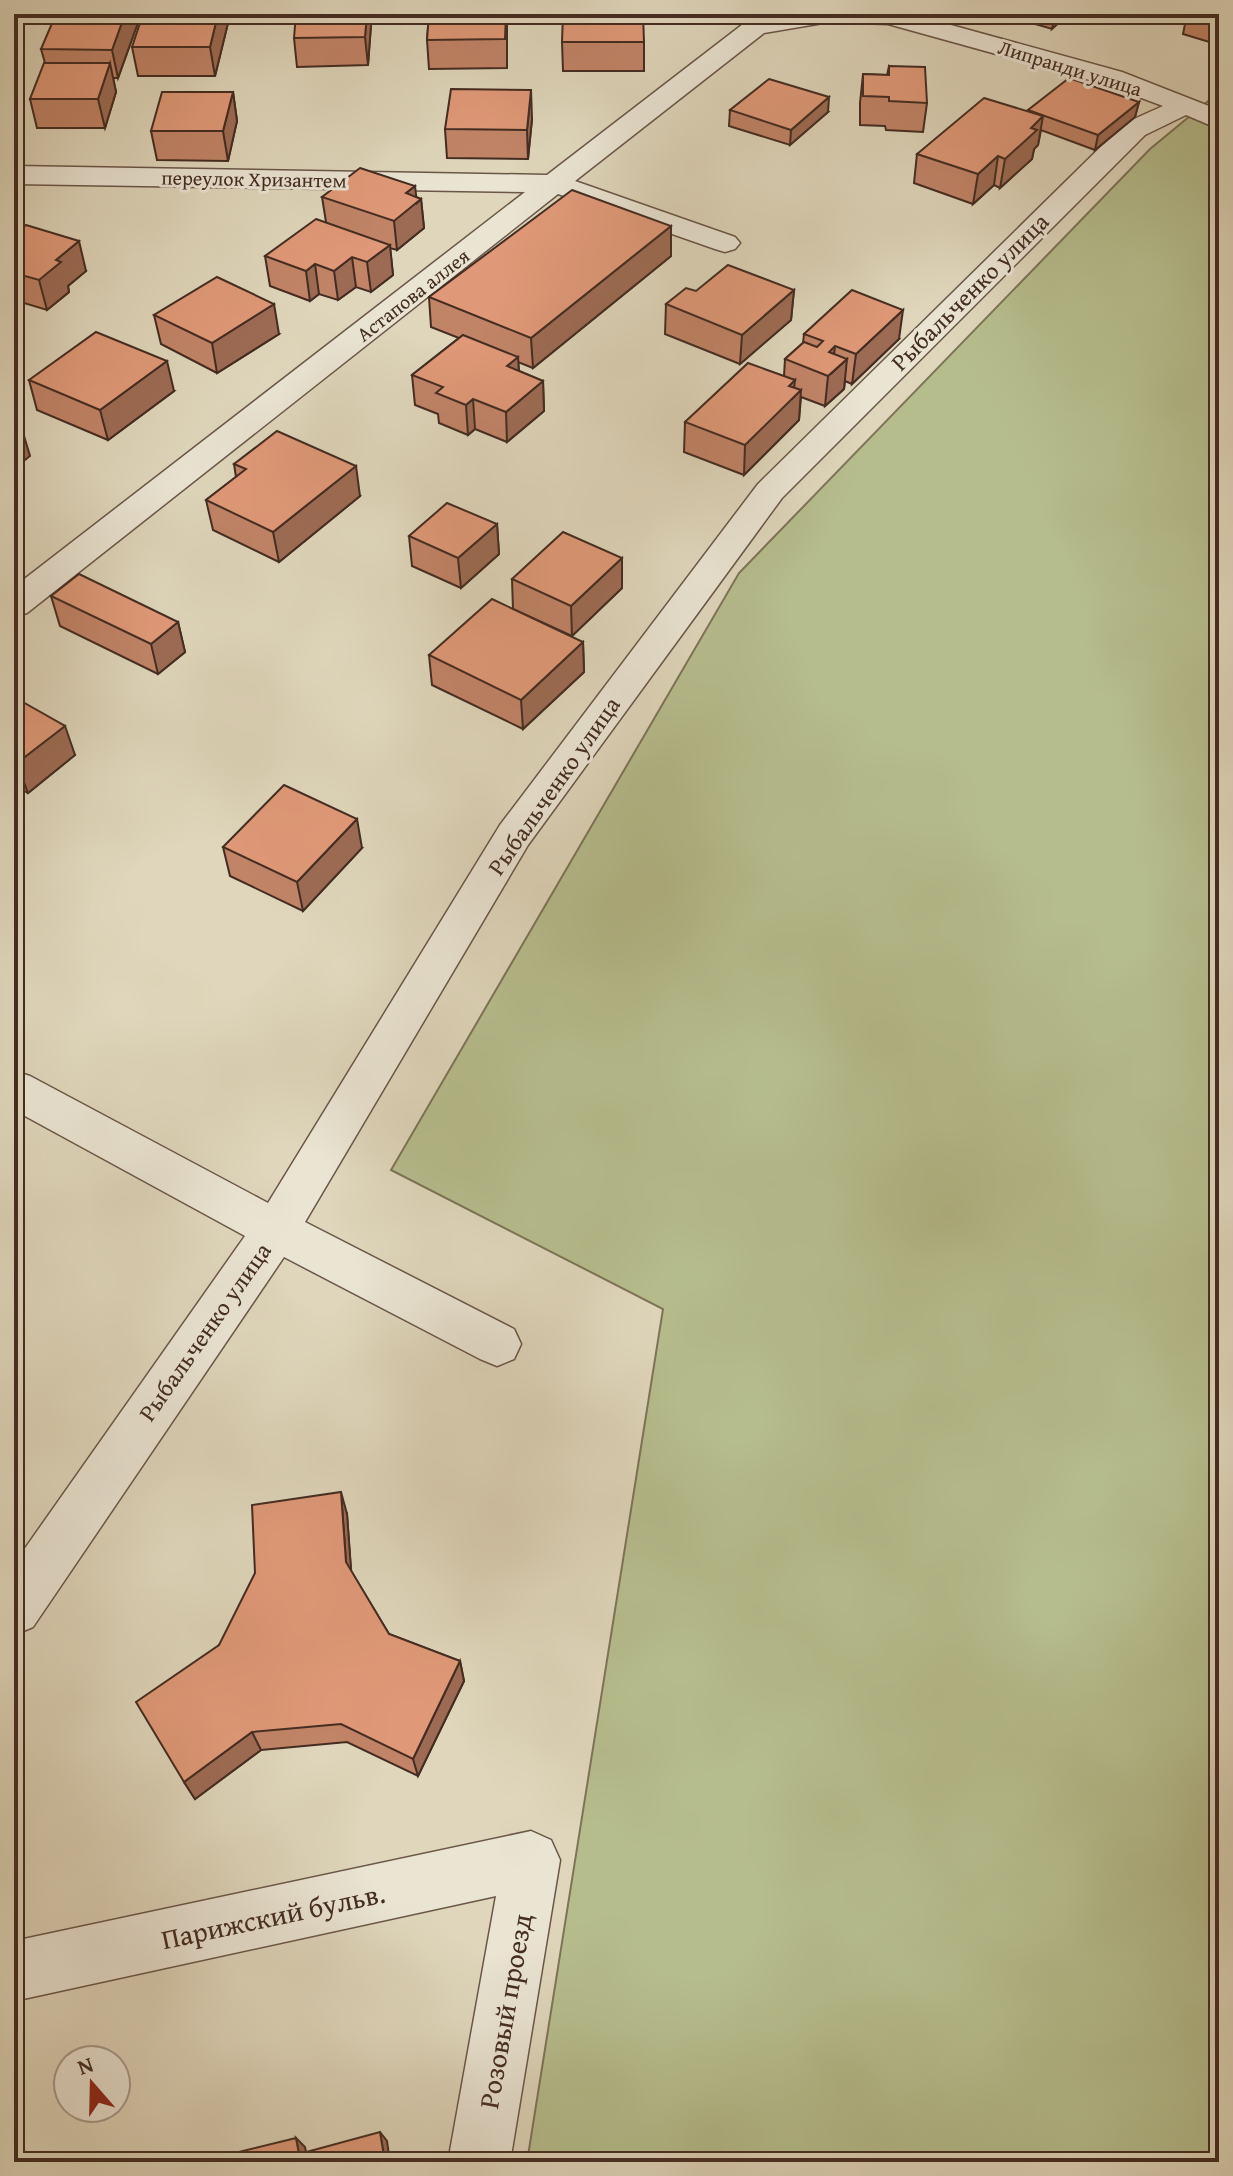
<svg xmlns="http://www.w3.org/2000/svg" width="1233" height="2176" font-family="'Gentium Book Plus',serif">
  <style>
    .green { fill: #b6bd8d; stroke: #7d7458; stroke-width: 2 }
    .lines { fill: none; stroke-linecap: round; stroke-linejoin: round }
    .minor-casing { stroke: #6b5648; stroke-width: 3 }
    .minor { fill: #eae4d3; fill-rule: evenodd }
    .wall { fill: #c18467; stroke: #442c22; stroke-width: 2 }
    .shaded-wall { fill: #9d6b54; stroke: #442c22; stroke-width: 2 }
    .building { fill: #e09978; stroke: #442c22; stroke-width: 2 }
    .labels { text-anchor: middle; stroke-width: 6; stroke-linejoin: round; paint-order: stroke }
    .far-street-label { font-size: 20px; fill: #442c22; stroke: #eae4d3 }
    .street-label { font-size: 24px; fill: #442c22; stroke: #eae4d3 }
    .near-street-label { font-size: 28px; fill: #442c22; stroke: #eae4d3 }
  </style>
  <rect width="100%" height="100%" fill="#dfd6bb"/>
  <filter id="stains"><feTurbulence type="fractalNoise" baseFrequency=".0025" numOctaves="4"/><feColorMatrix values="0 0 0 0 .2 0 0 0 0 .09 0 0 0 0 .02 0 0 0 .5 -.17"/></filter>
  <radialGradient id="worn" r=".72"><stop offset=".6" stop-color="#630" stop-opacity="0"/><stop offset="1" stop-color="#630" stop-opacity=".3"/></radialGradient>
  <path class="green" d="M 1219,92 L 1219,2162 L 527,2162 L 663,1309 L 391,1170 L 739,573 L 1150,149 Z"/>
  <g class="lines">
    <g class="minor-casing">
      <g id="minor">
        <path d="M 783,14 L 911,14 L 1122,72 L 1219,110 L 1219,129 L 1186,115 L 1145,135 L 782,498 L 528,845 L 305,1222 L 514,1329 L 521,1344 L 514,1359 L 497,1366 L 480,1359 L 284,1257 L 33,1627 L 14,1635 L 14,1564 L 245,1236 L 14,1110 L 14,1071 L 30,1076 L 268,1203 L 500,825 L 758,484 L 1125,123 L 1163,106 L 1104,84 L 888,24 L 829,22 L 764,33 L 575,181 L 735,237 L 740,243 L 735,249 L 725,252 L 715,249 L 558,194 L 27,613 L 14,617 L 14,587 L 525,192 L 14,184 L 14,166 L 547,175 L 747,21 Z"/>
        <path d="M 531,1831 L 551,1840 L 560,1860 L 510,2162 L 448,2162 L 496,1896 L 14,2001 L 14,1941 Z"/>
      </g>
    </g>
    <use href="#minor" class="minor"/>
  </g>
  <g class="wall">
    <path d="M 429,14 L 507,14 L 507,68 L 429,69 L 427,40 Z"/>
    <path d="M 1001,14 L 1068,14 L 1052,29 Z"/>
    <path d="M 1152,14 L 1219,14 L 1219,45 L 1183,34 L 1185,24 Z"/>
    <path d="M 140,17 L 118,78 L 113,78 L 116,92 L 105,128 L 37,128 L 30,99 L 45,63 L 41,49 Z"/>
    <path d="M 228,23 L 215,76 L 138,76 L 132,47 Z"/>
    <path d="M 371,25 L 368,65 L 297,67 L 294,38 Z"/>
    <path d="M 562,42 L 644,42 L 644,71 L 563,71 Z"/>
    <path d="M 889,66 L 927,103 L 923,132 L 886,130 L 885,126 L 860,125 L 860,103 L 863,74 L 887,75 Z"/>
    <path d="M 233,92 L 237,121 L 228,161 L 157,160 L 151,131 Z"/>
    <path d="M 1139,102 L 1135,117 L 1095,150 L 1041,130 L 1038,145 L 1034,149 L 1032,159 L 1000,188 L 994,185 L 973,204 L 914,183 L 917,154 L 1028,111 L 1028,110 Z"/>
    <path d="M 730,110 L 828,112 L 790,145 L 729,126 Z"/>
    <path d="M 532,119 L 528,159 L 447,158 L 445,129 Z"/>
    <path d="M 322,197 L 416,197 L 421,199 L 424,228 L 397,250 L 390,248 L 393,275 L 371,292 L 356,287 L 338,300 L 319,294 L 310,301 L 270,286 L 265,256 L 326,222 Z"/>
    <path d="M 671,226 L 671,256 L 533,368 L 518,362 L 519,371 L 543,381 L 544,411 L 507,442 L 475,429 L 468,435 L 439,423 L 438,414 L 415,405 L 412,375 L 459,338 L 431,327 L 429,297 Z"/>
    <path d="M 14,235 L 86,271 L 68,286 L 69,292 L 47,310 L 14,300 Z"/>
    <path d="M 794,290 L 791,320 L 740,364 L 665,334 L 666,304 Z"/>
    <path d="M 154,315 L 279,334 L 217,373 L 161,344 Z"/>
    <path d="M 804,334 L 899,339 L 852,384 L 845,381 L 844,389 L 825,406 L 801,397 L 799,420 L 744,475 L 684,452 L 685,422 L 784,376 L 785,359 L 803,343 Z"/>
    <path d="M 29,380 L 174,391 L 108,440 L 37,410 Z"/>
    <path d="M 234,464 L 360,496 L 279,562 L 213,530 L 206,500 L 236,477 Z"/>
    <path d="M 497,524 L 499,554 L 461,588 L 412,566 L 409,536 Z"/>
    <path d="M 622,558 L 622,588 L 572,636 L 513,609 L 512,579 Z"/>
    <path d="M 51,596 L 178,622 L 185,652 L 158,674 L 60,626 Z"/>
    <path d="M 583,642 L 584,672 L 523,729 L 432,685 L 429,655 Z"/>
    <path d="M 14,697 L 75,755 L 28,793 L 14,785 Z"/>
    <path d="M 223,847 L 362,848 L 303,911 L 230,876 Z"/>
    <path d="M 347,1514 L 351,1571 L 389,1634 L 460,1661 L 464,1681 L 418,1776 L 347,1742 L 261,1750 L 195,1799 L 184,1782 L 219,1645 Z"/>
  </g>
  <g class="shaded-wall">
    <path d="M 125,14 L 139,14 L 140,17 L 118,78 L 112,50 Z"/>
    <path d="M 218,14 L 226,14 L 228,23 L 215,76 L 210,47 Z"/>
    <path d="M 367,14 L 370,14 L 371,25 L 368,65 L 365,37 Z"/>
    <path d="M 1055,14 L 1068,14 L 1052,29 Z"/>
    <path d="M 110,63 L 116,92 L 105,128 L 98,99 Z"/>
    <path d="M 531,90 L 532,119 L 528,159 L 527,130 Z"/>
    <path d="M 233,92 L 237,121 L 228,161 L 223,131 Z"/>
    <path d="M 829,97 L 828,112 L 790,145 L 791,130 Z"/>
    <path d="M 1139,102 L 1135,117 L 1095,150 L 1098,135 Z"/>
    <path d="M 1043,116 L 1038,145 L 1034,149 L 1032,159 L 1000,188 L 1005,159 L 1031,128 Z"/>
    <path d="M 998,156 L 994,185 L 973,204 L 978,174 Z"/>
    <path d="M 415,186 L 417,203 L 421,199 L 424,228 L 397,250 L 394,221 L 406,193 Z"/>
    <path d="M 671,226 L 671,256 L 533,368 L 531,338 Z"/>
    <path d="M 79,241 L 86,271 L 68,286 L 69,292 L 47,310 L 39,280 L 56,260 Z"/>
    <path d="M 390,245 L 393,275 L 371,292 L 367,262 Z"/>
    <path d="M 352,257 L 356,287 L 338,300 L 334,271 Z"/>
    <path d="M 315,264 L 319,294 L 310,301 L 306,271 Z"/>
    <path d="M 794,290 L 791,320 L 740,364 L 742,335 Z"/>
    <path d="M 274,304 L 279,334 L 217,373 L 212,343 Z"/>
    <path d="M 903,310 L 899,339 L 852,384 L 856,354 Z"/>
    <path d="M 835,346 L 832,373 L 847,359 L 844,389 L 825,406 L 828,376 L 829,352 Z"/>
    <path d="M 518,357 L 520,387 L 507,366 Z"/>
    <path d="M 167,361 L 174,391 L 108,440 L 100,410 Z"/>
    <path d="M 795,380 L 793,398 L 801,390 L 799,420 L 744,475 L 745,445 L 789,386 Z"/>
    <path d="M 543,381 L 544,411 L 507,442 L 506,412 Z"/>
    <path d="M 473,399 L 475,429 L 468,435 L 466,405 Z"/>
    <path d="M 21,426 L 30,456 L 14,469 L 14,432 Z"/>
    <path d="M 356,466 L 360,496 L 279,562 L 273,532 Z"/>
    <path d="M 497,524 L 499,554 L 461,588 L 458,558 Z"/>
    <path d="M 622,558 L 622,588 L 572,636 L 571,606 Z"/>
    <path d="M 178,622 L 185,652 L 158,674 L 151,644 Z"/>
    <path d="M 583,642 L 584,672 L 523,729 L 521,700 Z"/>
    <path d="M 65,726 L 75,755 L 28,793 L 17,763 Z"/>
    <path d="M 357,819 L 362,848 L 303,911 L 297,882 Z"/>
    <path d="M 341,1492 L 347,1514 L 352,1582 L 346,1562 Z"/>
    <path d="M 460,1661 L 464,1681 L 418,1776 L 413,1759 Z"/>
    <path d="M 252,1732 L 261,1750 L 195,1799 L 184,1782 Z"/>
    <path d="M 380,2132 L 387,2141 L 390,2162 L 385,2162 Z"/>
    <path d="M 296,2138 L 305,2147 L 308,2162 L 299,2154 Z"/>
  </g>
  <g class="building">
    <path d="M 56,14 L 125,14 L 112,50 L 41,49 Z"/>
    <path d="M 143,14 L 218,14 L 210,47 L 132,47 Z"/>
    <path d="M 296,14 L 367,14 L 365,37 L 294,38 Z"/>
    <path d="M 429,14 L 506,14 L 505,39 L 427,40 Z"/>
    <path d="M 563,14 L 643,14 L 644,42 L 562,42 Z"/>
    <path d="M 44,63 L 110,63 L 98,99 L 30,99 Z"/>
    <path d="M 889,66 L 925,67 L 927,103 L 889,101 L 889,97 L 863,96 L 863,74 L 889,75 Z"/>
    <path d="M 1069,78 L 1139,102 L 1098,135 L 1028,110 Z"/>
    <path d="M 769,79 L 829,97 L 791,130 L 730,110 Z"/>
    <path d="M 451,89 L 531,90 L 527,130 L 445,129 Z"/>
    <path d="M 162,92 L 233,92 L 223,131 L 151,131 Z"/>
    <path d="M 984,98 L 1043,116 L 1031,128 L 1037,130 L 1005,159 L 998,156 L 978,174 L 917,154 Z"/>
    <path d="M 360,168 L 415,186 L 406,193 L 421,199 L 394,221 L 322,197 Z"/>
    <path d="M 572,190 L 671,226 L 531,338 L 429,297 Z"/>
    <path d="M 316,219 L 390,245 L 367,262 L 352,257 L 334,271 L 315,264 L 306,271 L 265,256 Z"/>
    <path d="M 26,225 L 79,241 L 56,260 L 61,262 L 39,280 L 14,273 L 14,235 Z"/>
    <path d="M 728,265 L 794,290 L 742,335 L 666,304 L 686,288 L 696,291 Z"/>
    <path d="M 217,277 L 274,304 L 212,343 L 154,315 Z"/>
    <path d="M 852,290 L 903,310 L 856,354 L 835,346 L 829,352 L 847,359 L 828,376 L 785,359 L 804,342 L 817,347 L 823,341 L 804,334 Z"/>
    <path d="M 96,332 L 167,361 L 100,410 L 29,380 Z"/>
    <path d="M 463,335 L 518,357 L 507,366 L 543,381 L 506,412 L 473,399 L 466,405 L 436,393 L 443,387 L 412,375 Z"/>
    <path d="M 748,363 L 795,380 L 789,386 L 801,390 L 745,445 L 685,422 Z"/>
    <path d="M 14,423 L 21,426 L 14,432 Z"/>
    <path d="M 277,431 L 356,466 L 273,532 L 206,500 L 246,469 L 234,464 Z"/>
    <path d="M 447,503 L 497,524 L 458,558 L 409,536 Z"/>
    <path d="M 563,532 L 622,558 L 571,606 L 512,579 Z"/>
    <path d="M 79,574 L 178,622 L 151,644 L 51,596 Z"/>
    <path d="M 492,599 L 583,642 L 521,700 L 429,655 Z"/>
    <path d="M 14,697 L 65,726 L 17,763 L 14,762 Z"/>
    <path d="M 284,785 L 357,819 L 297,882 L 223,847 Z"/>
    <path d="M 341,1492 L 346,1562 L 389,1634 L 460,1661 L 413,1759 L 341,1724 L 252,1732 L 184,1782 L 136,1702 L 219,1645 L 255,1573 L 252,1505 Z"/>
    <path d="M 380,2132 L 385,2162 L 214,2162 L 214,2158 L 296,2138 L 299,2154 Z"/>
  </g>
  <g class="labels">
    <g class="far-street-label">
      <text transform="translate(1070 68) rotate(17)" y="7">Липранди улица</text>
      <text transform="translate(254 179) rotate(1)" y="7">переулок Хризантем</text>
      <text transform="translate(413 295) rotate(-38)" y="7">Астапова аллея</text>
    </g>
    <g class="street-label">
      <text transform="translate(970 292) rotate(-45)" y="8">Рыбальченко улица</text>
      <text transform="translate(554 786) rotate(-55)" y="8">Рыбальченко улица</text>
      <text transform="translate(205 1332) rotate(-55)" y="8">Рыбальченко улица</text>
    </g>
    <g class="near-street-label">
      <text transform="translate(273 1916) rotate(-12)" y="10">Парижский бульв.</text>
      <text transform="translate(505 2011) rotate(-80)" y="10">Розовый проезд</text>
    </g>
  </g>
  <rect width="1233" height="2176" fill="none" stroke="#dfd6bb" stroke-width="48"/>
  <rect x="16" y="16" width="1201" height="2144" fill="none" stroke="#442c22" stroke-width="4"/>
  <rect x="24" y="24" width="1185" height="2128" fill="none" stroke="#442c22" stroke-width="2"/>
  <g transform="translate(92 2084) rotate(340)"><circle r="38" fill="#eae4d3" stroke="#a89a8c" stroke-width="2"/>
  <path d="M0-6L14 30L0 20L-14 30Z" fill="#8f2418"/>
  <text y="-12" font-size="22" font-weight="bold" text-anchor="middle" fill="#442c22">N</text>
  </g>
  <rect width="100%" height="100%" filter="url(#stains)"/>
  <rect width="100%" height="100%" fill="url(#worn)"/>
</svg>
